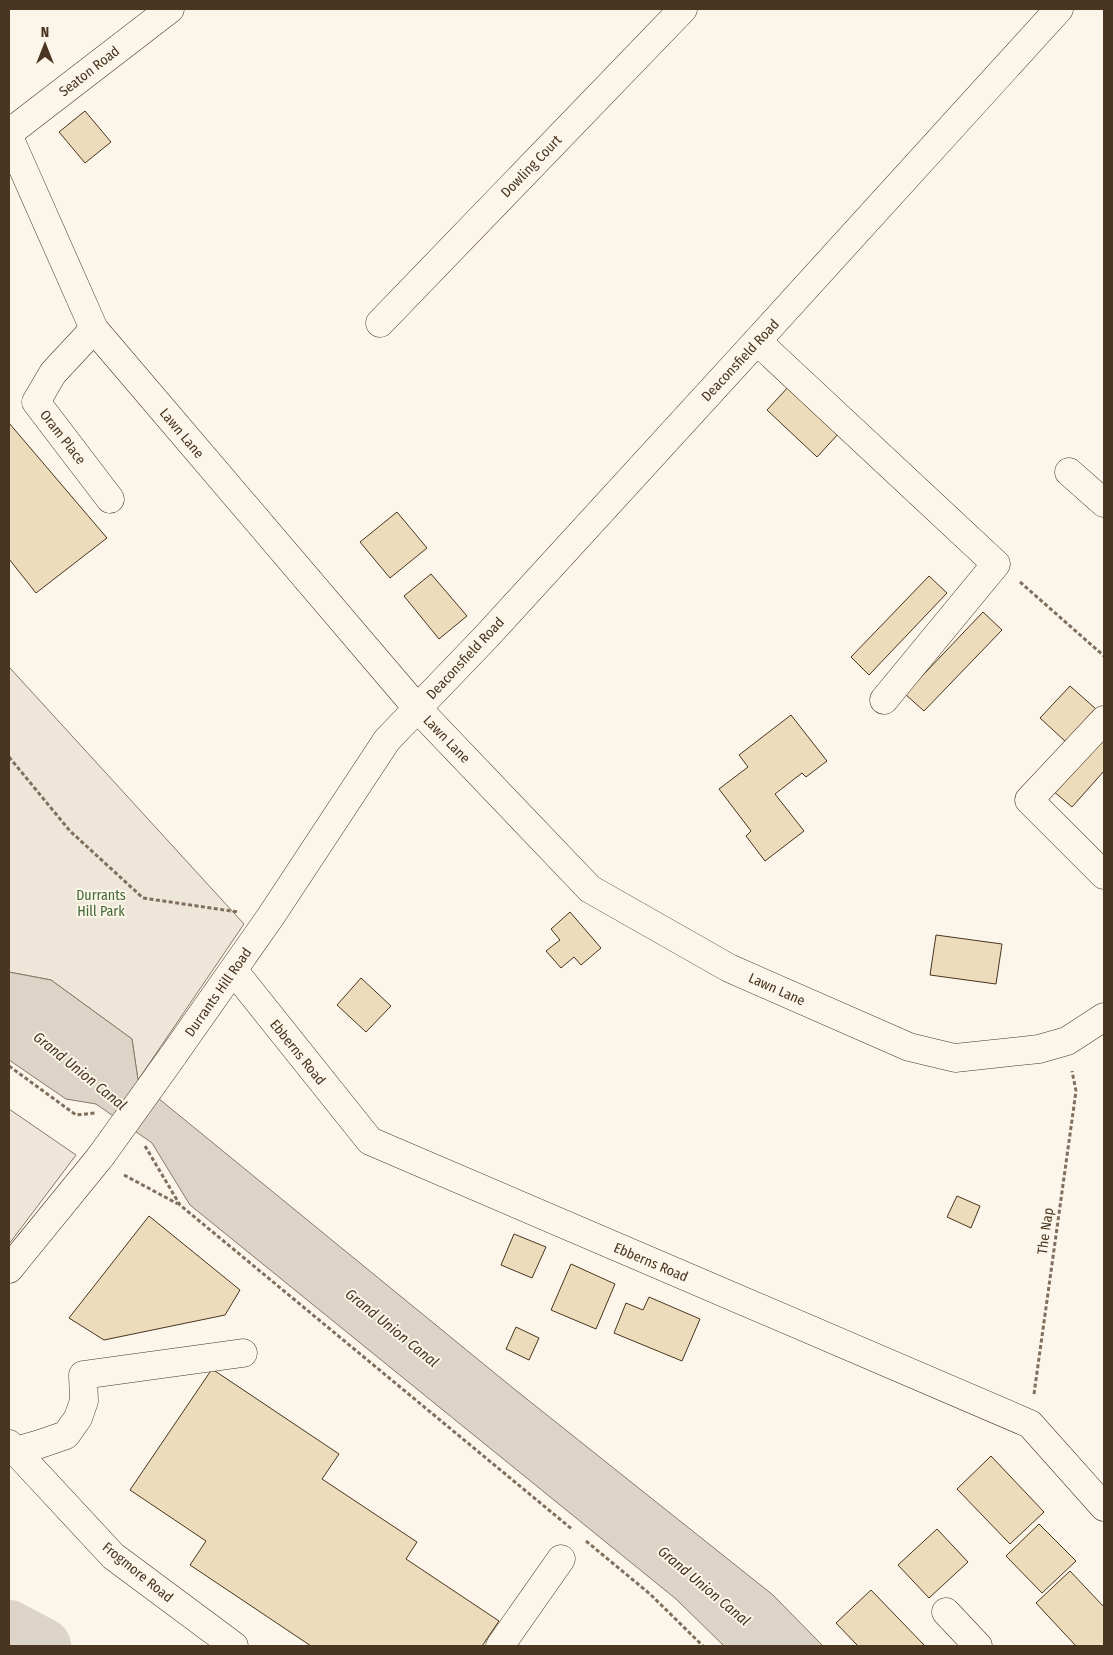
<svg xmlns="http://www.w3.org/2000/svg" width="1113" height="1655" font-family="'Fira Sans Condensed',sans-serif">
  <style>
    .green { fill: #ede6d9; stroke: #887966 }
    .water { fill: #dcd4c6; stroke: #887966 }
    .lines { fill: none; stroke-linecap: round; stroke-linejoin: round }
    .river { stroke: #dcd4c6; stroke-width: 56 }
    .building { fill: #ecdcbc; stroke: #4a3520 }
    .minor-casing { stroke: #4a3520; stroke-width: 29 }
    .path { stroke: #7f6f5c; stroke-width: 3; stroke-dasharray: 4 2.5; stroke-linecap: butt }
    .minor { stroke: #fbf6e9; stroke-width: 28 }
    .minor-bridge-casing { stroke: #4a3520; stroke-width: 29; stroke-linecap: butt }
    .minor-bridge { stroke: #fbf6e9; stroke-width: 28 }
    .labels { text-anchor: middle; stroke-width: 4; stroke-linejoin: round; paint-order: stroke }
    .street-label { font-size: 14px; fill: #4a3520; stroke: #fbf6e9 }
    .park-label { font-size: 14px; fill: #436837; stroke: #fbf6e9 }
    .water-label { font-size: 15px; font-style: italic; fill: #4a3520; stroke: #fbf6e9 }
  </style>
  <rect width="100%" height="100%" fill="#fbf6e9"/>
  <g class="green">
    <path d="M 9,667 L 244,924 L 138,1080 L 132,1039 L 51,980 L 9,972 Z"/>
    <path d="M 9,1109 L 76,1155 L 9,1244 Z"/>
  </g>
  <path class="water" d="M 9,972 L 51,980 L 132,1039 L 138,1080 L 158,1098 L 513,1388 L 773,1595 L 823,1646 L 724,1646 L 676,1599 L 190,1205 L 152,1143 L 96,1104 L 66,1099 L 9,1060 Z"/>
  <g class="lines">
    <path class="river" d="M 9,1628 L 43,1646"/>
  </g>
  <g class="building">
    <path d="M 85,111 L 111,142 L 85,163 L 59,132 Z"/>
    <path d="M 790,385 L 840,432 L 817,457 L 767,410 Z"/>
    <path d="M 9,423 L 107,538 L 36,593 L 9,559 Z"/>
    <path d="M 397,512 L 427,548 L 390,578 L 360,542 Z"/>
    <path d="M 431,574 L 467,616 L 439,639 L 404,596 Z"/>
    <path d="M 929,576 L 947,593 L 869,675 L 851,657 Z"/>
    <path d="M 983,612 L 1002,630 L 924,711 L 905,694 Z"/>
    <path d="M 1070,686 L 1096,709 L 1066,742 L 1040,718 Z"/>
    <path d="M 791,715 L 827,761 L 806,777 L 802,773 L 775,794 L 804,831 L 765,861 L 746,836 L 751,831 L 719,789 L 748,767 L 739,755 Z"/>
    <path d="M 1104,735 L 1104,771 L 1072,807 L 1052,790 Z"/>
    <path d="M 570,912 L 601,948 L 581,965 L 574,957 L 561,968 L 546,951 L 560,940 L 551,929 Z"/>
    <path d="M 936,935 L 1002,944 L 996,984 L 930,975 Z"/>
    <path d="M 361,978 L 391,1006 L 366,1032 L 337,1005 Z"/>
    <path d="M 957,1196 L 980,1206 L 971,1228 L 947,1217 Z"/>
    <path d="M 149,1216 L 240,1290 L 225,1315 L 104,1340 L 69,1318 Z"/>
    <path d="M 514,1234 L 546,1247 L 532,1278 L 501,1265 Z"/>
    <path d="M 571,1264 L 615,1284 L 596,1329 L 551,1310 Z"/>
    <path d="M 649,1297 L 700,1319 L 682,1361 L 614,1333 L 626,1303 L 643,1310 Z"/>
    <path d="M 516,1327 L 539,1338 L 529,1360 L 506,1349 Z"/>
    <path d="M 212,1369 L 339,1454 L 322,1479 L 417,1542 L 406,1559 L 499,1621 L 482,1646 L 311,1646 L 190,1565 L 206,1541 L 130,1490 Z"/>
    <path d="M 991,1456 L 1044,1512 L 1010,1544 L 957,1489 Z"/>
    <path d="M 1039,1524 L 1076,1561 L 1042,1593 L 1006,1556 Z"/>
    <path d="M 937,1529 L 968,1562 L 929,1598 L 898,1565 Z"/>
    <path d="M 1070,1571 L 1104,1607 L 1104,1644 L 1102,1646 L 1076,1646 L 1036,1603 Z"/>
    <path d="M 871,1590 L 925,1646 L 858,1646 L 836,1623 Z"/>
  </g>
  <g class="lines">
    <g class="minor-casing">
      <g id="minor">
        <path d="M 9,133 L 170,9"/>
        <path d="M 9,137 L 94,329 L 418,709 L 590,889 L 729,968 L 909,1047 L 955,1058 L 1039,1049 L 1067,1041 L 1104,1017"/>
        <path d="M 380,323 L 683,9"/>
        <path d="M 94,329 L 53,373 L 36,402 L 110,499"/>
        <path d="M 757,341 L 996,564 L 884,700"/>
        <path d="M 1069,472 L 1104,503"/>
        <path d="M 1104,720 L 1029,800 L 1104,875"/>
        <path d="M 234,971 L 370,1141 L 1030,1424 L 1104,1507"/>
        <path d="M 172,1057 L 271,916 L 387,740 L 486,637 L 757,341 L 1059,9"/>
        <path d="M 9,1269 L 101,1156"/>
        <path d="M 9,1444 L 113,1556 L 234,1646"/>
        <path d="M 16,1451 L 40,1444 L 66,1435 L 78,1418 L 84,1401 L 83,1375 L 243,1353"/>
        <path d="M 946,1612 L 978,1646"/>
        <path d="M 500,1646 L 561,1559"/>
      </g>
    </g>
    <g class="path">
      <path d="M 1020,582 L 1104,656"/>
      <path d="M 9,757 L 70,831 L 143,898 L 238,912"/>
      <path d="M 9,1066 L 76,1115 L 95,1113"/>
      <path d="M 145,1146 L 180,1205 L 573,1530"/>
      <path d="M 124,1175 L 178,1204"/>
      <path d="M 1034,1394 L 1076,1091 L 1072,1071"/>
      <path d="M 586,1541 L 650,1594 L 703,1646"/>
    </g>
    <use href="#minor" class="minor"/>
    <g class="minor-bridge-casing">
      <path id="minor-bridge" d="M 101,1156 L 172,1057"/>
    </g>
    <use href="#minor-bridge" class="minor-bridge"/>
  </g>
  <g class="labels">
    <g class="street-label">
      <text transform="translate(89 71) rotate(-38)" y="5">Seaton Road</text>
      <text transform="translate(531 166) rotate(-46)" y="5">Dowling Court</text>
      <text transform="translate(740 360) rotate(-47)" y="5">Deaconsfield Road</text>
      <text transform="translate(182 433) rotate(50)" y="5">Lawn Lane</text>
      <text transform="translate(63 437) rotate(52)" y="5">Oram Place</text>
      <text transform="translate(465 658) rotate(-47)" y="5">Deaconsfield Road</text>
      <text transform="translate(447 739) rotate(46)" y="5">Lawn Lane</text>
      <text transform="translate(777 989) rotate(24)" y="5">Lawn Lane</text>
      <text transform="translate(218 992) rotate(-55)" y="5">Durrants Hill Road</text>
      <text transform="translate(298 1052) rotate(51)" y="5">Ebberns Road</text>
      <text transform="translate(1045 1231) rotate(-82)" y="5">The Nap</text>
      <text transform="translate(651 1262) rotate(23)" y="5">Ebberns Road</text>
      <text transform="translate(138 1572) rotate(39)" y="5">Frogmore Road</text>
    </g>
    <g class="park-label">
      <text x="101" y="900">Durrants<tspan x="101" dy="16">Hill Park</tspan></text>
    </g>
    <g class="water-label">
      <text transform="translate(80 1071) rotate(39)" y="5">Grand Union Canal</text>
      <text transform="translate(392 1328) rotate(39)" y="5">Grand Union Canal</text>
      <text transform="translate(704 1586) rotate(40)" y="5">Grand Union Canal</text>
    </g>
  </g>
  <rect width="1113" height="1655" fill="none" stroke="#4a3520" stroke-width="20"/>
  <g transform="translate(45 45)" stroke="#fbf6e9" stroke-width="4" paint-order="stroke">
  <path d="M0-4L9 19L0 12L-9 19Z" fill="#4a3520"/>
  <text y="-8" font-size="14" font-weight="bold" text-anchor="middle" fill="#4a3520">N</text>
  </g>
</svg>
